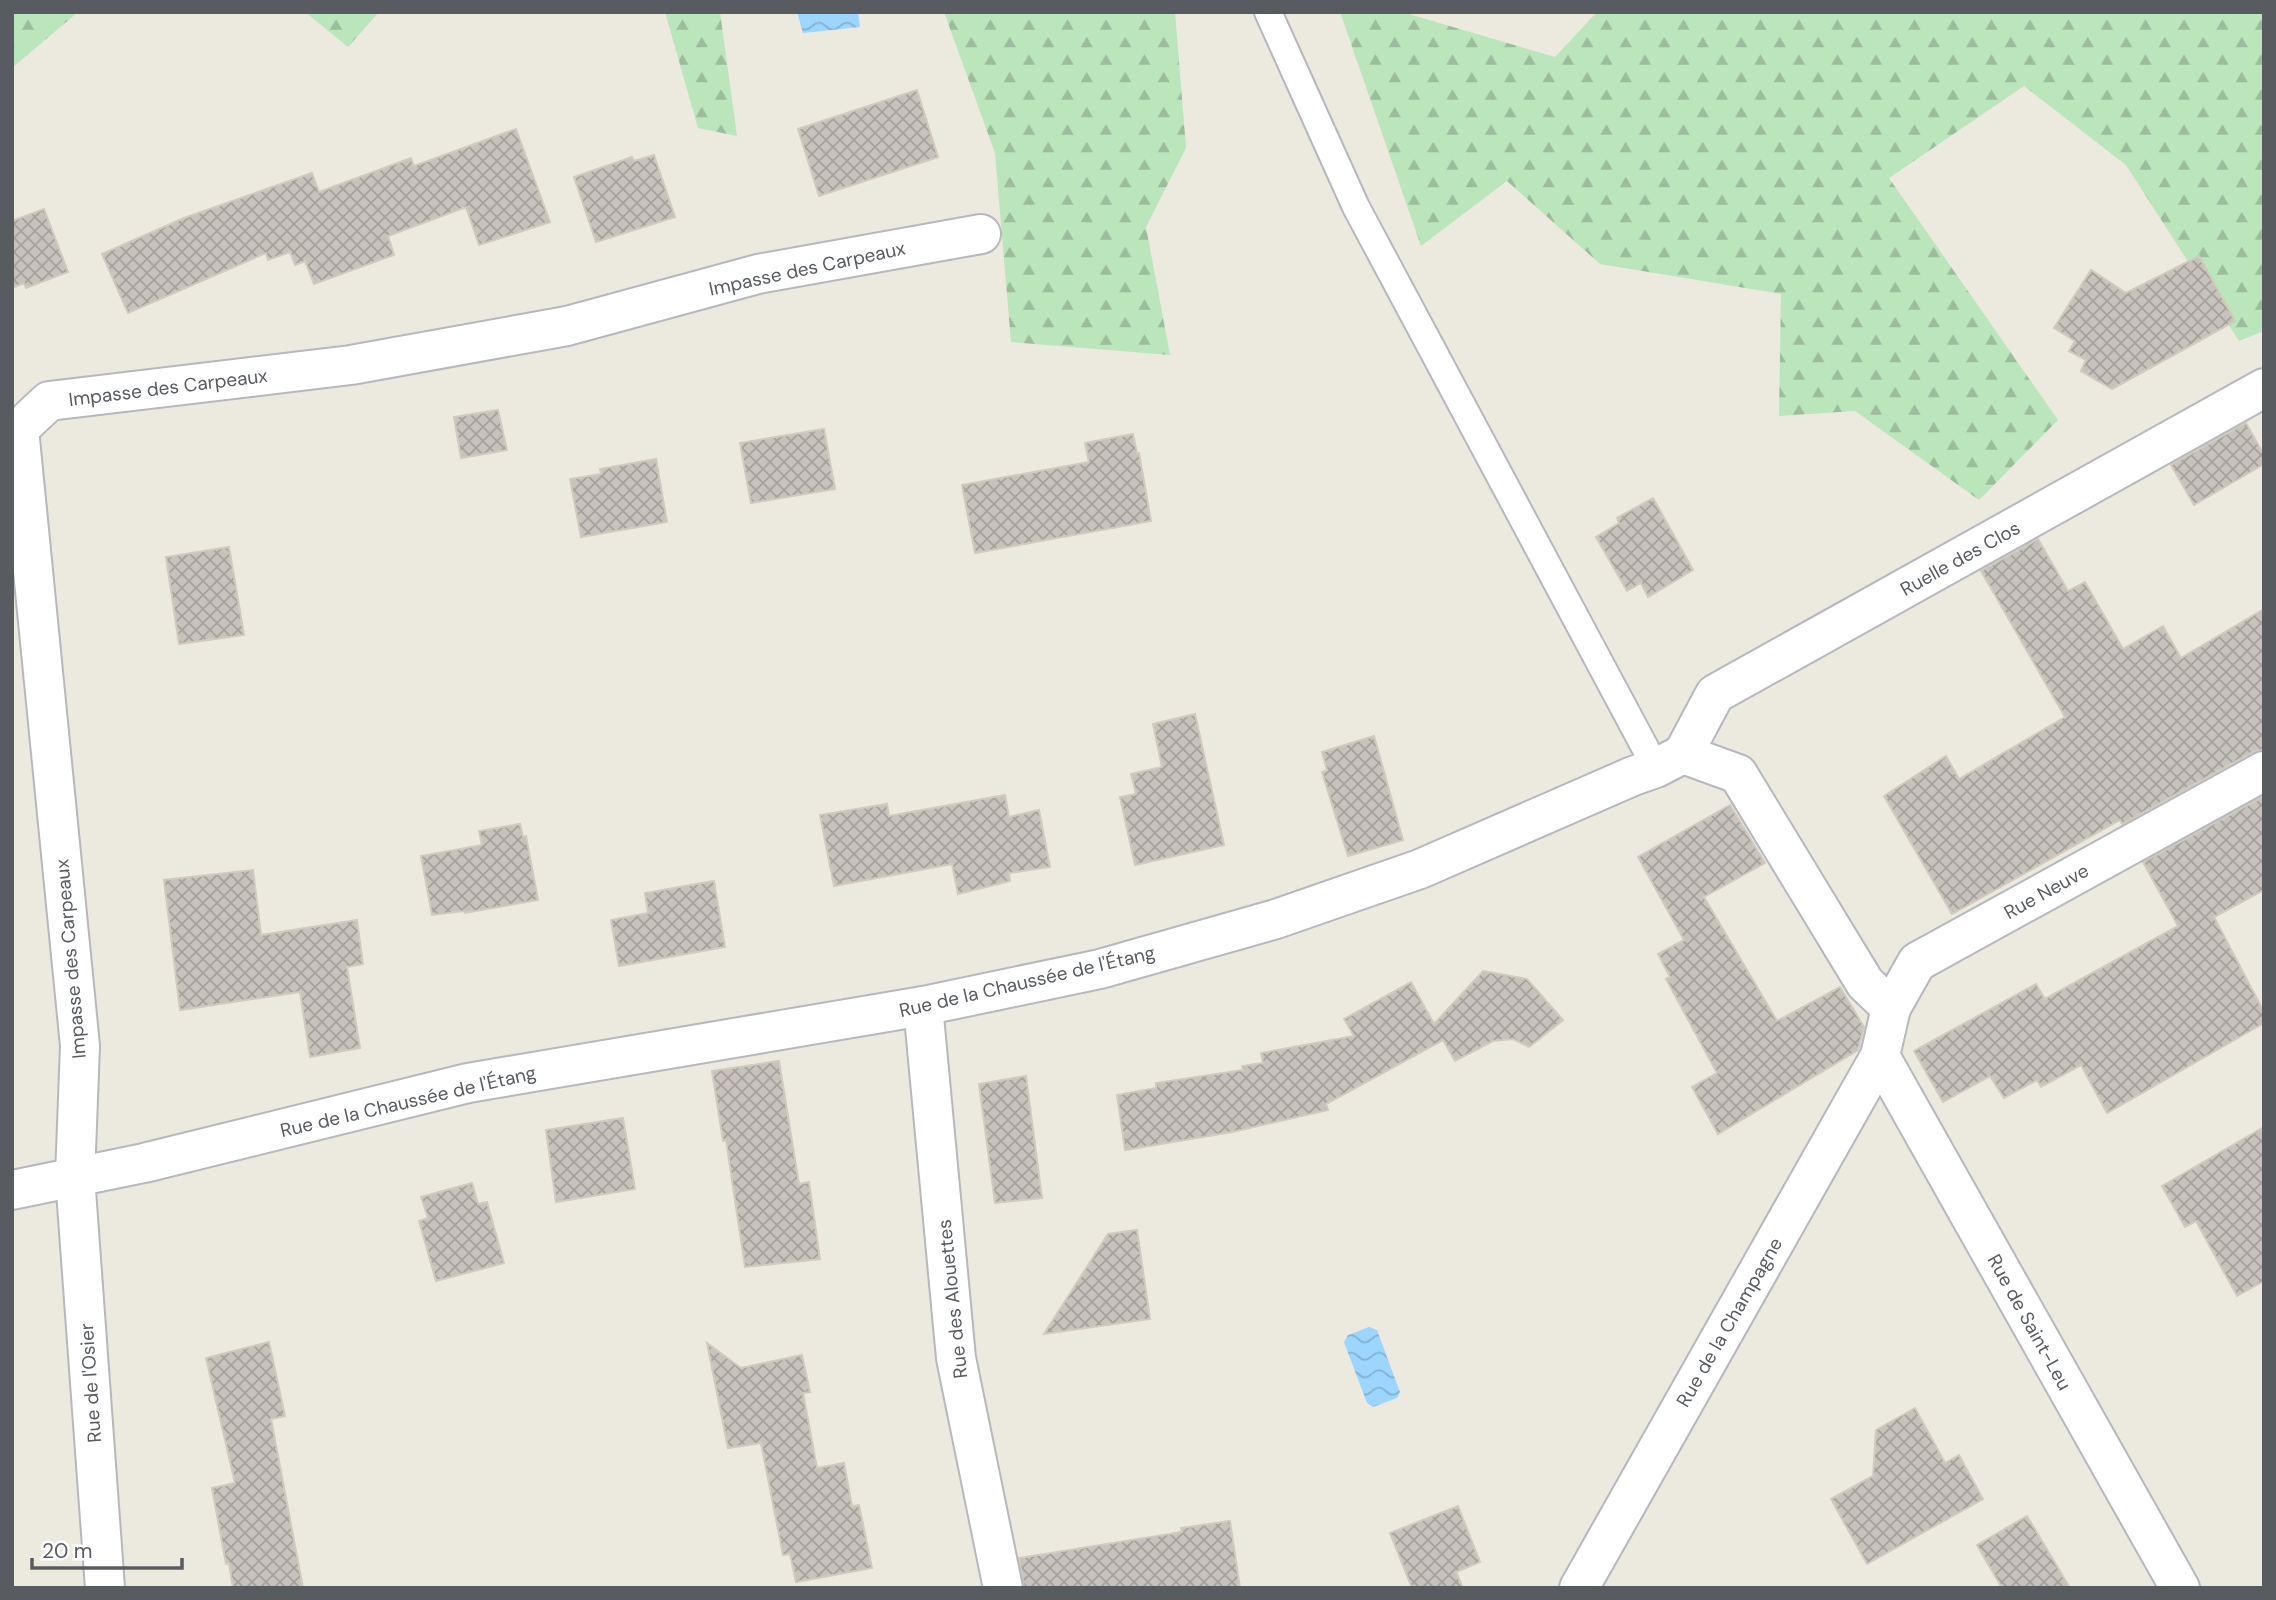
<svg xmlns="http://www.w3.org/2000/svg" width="2276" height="1600" font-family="'DM Sans',sans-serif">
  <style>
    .forest { fill: url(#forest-firs) }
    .water { fill: url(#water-waves) }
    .building { fill: url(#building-cross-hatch); stroke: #d1cabd; stroke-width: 2 }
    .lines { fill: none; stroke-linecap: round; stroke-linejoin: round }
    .service-casing { stroke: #b5b8bd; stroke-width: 30 }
    .minor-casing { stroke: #b5b8bd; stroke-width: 42 }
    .service { stroke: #fff; stroke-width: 26 }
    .minor { stroke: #fff; stroke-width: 38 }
    .labels { text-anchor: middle; stroke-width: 6; stroke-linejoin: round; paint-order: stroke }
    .street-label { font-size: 19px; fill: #585c61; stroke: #fff }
  </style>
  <defs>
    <pattern id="forest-firs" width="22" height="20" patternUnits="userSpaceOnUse" patternTransform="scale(1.75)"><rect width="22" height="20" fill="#bbe5ba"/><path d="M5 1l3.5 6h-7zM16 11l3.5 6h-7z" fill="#9bbd9b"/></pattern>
    <pattern id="water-waves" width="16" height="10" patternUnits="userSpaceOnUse" patternTransform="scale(1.75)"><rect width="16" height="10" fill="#9cd6ff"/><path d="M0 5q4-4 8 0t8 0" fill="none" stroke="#82b1d2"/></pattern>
    <pattern id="building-cross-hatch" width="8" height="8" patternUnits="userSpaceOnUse" patternTransform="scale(1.75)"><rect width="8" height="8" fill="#c7c3bc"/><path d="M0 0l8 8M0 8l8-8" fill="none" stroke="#a4a29c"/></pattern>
  </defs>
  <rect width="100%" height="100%" fill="#ece9df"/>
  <g class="forest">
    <path d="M 12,12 L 78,12 L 12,68 Z"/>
    <path d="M 305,12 L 379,12 L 348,47 Z"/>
    <path d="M 665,12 L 720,12 L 737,136 L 698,128 Z"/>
    <path d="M 944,12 L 1175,12 L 1186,148 L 1146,227 L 1170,355 L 1011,342 L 995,153 Z"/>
    <path d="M 1340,12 L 1402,12 L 1555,57 L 1597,12 L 2264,12 L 2264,331 L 2239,341 L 2126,165 L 2024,86 L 1889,178 L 2058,420 L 1979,500 L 1855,411 L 1779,416 L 1781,294 L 1600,264 L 1507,181 L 1421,246 Z"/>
  </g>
  <g class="water">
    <path d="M 797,12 L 858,12 L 860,27 L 803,33 Z"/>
    <path d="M 1369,1327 L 1377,1330 L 1400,1392 L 1397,1398 L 1373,1407 L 1367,1403 L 1344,1342 L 1348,1335 Z"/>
  </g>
  <g class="building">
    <path d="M 917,90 L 938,157 L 819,196 L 798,129 Z"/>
    <path d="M 516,129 L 550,222 L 479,245 L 466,207 L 388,236 L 394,255 L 314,284 L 305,261 L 295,265 L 290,252 L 268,260 L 266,253 L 128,313 L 102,254 L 184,218 L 312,173 L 319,192 L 411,158 L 414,166 Z"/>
    <path d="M 654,155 L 675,217 L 596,242 L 574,177 L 632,157 L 634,161 Z"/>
    <path d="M 44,209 L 68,272 L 26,288 L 24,283 L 12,288 L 12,221 Z"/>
    <path d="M 2199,256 L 2235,321 L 2112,389 L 2081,371 L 2086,360 L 2069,351 L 2075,341 L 2054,328 L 2091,270 L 2126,293 Z"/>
    <path d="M 498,410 L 507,450 L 461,458 L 454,417 Z"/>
    <path d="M 2246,423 L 2264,455 L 2264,464 L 2194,505 L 2171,465 Z"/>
    <path d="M 824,429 L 835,489 L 751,503 L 740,443 Z"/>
    <path d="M 1133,434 L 1137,453 L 1139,453 L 1151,521 L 975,553 L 962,485 L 1089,462 L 1085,443 Z"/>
    <path d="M 656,459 L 667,522 L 581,537 L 570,479 L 601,474 L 600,469 Z"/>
    <path d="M 1653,498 L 1693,570 L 1648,597 L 1641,583 L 1627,591 L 1596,537 L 1619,523 L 1617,518 Z"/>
    <path d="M 2038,539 L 2068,591 L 2085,582 L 2123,649 L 2163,626 L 2181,658 L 2264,609 L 2264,749 L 2253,752 L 2122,824 L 2120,820 L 1952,914 L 1884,796 L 1946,756 L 1959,779 L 2065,717 L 1981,571 Z"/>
    <path d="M 229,547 L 244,635 L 179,644 L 166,557 Z"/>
    <path d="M 1195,714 L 1224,845 L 1135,865 L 1120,797 L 1136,794 L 1131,774 L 1162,767 L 1153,724 Z"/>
    <path d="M 1374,736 L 1403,840 L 1348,856 L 1322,772 L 1327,770 L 1322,752 Z"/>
    <path d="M 1005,795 L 1009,817 L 1039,810 L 1050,867 L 1009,873 L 1010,881 L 958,894 L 952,864 L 834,886 L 820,815 L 887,804 L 889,816 Z"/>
    <path d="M 2264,796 L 2264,890 L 2214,917 L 2264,1012 L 2264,1023 L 2107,1113 L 2081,1065 L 2041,1087 L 2037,1080 L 2004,1098 L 1990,1076 L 1943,1102 L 1914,1051 L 2036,984 L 2045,999 L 2178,926 L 2143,862 Z"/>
    <path d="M 1730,805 L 1765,863 L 1704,897 L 1777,1021 L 1840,987 L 1864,1027 L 1858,1050 L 1718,1134 L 1692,1087 L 1717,1073 L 1666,979 L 1670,977 L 1658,954 L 1684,940 L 1638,857 Z"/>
    <path d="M 520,824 L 523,837 L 526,836 L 538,900 L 465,913 L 464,911 L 432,915 L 421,856 L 482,845 L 479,831 Z"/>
    <path d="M 253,870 L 261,935 L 357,920 L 363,964 L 347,967 L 360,1048 L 310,1057 L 300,992 L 180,1010 L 164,880 Z"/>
    <path d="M 714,881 L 725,947 L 619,966 L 611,920 L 648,913 L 645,893 Z"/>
    <path d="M 1483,971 L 1527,979 L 1563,1020 L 1529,1047 L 1513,1039 L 1493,1041 L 1455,1061 L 1443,1040 L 1326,1104 L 1328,1110 L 1232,1132 L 1125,1150 L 1117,1095 L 1156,1088 L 1156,1083 L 1243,1070 L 1242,1066 L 1263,1063 L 1261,1053 L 1354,1036 L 1344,1019 L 1411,982 L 1434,1024 Z"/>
    <path d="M 779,1061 L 799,1184 L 809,1182 L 820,1259 L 745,1267 L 726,1140 L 723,1141 L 712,1071 Z"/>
    <path d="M 1026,1076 L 1042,1198 L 995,1203 L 979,1084 Z"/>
    <path d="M 623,1118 L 635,1189 L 556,1202 L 546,1130 Z"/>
    <path d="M 2264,1127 L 2264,1281 L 2237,1296 L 2196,1221 L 2185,1227 L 2162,1186 Z"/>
    <path d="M 472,1183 L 478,1204 L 487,1202 L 504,1263 L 436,1281 L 419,1221 L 428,1218 L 421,1197 Z"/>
    <path d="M 1137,1230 L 1150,1319 L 1044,1334 L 1108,1234 Z"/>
    <path d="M 269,1342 L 285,1416 L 271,1419 L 303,1588 L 233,1588 L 229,1563 L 226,1564 L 212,1488 L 235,1483 L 206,1358 Z"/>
    <path d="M 707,1343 L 741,1368 L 802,1355 L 810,1392 L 803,1393 L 817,1468 L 844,1463 L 852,1506 L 859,1505 L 872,1568 L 796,1582 L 790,1554 L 783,1555 L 761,1443 L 728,1448 Z"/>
    <path d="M 1915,1408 L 1945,1463 L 1959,1455 L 1983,1499 L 1867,1564 L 1831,1499 L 1873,1476 L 1876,1430 Z"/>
    <path d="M 1458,1506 L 1480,1562 L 1456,1572 L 1463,1588 L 1412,1588 L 1390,1533 Z"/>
    <path d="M 2027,1516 L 2070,1588 L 2002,1588 L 1977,1545 Z"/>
    <path d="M 1230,1521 L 1240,1588 L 1024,1588 L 1019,1558 L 1182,1532 L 1181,1528 Z"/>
  </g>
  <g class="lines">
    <g class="service-casing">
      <path id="service" d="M 1268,12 L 1356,207 L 1656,768"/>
    </g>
    <g class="minor-casing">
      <g id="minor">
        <path d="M 1683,754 L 1715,694 L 2264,388"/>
        <path d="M 923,1006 L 956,1358 L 1003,1588"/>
        <path d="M 1880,1056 L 2180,1588"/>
        <path d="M 12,1190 L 144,1163 L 468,1083 L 923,1006 L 1100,969 L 1276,919 L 1420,869 L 1633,776 L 1656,768 L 1683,754 L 1738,774 L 1865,983 L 1891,1008"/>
        <path d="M 105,1588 L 75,1177 L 80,1046 L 19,429 L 49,401 L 351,365 L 567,326 L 758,274 L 981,234"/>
        <path d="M 1579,1588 L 1880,1056 L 1891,1008 L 1917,962 L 2264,771"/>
      </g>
    </g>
    <use href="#service" class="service"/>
    <use href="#minor" class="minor"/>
  </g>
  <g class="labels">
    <g class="street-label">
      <text transform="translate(807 268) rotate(-12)" y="7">Impasse des Carpeaux</text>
      <text transform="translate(168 387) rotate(-7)" y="7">Impasse des Carpeaux</text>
      <text transform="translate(1960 558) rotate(-29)" y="7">Ruelle des Clos</text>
      <text transform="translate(2046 891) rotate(-29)" y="7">Rue Neuve</text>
      <text transform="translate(70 959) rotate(-95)" y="7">Impasse des Carpeaux</text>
      <text transform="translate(1027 981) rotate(-13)" y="7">Rue de la Chaussée de l'Étang</text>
      <text transform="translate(408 1101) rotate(-13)" y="7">Rue de la Chaussée de l'Étang</text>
      <text transform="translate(952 1299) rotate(-96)" y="7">Rue des Alouettes</text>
      <text transform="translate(1729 1322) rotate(-60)" y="7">Rue de la Champagne</text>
      <text transform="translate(2030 1322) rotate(61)" y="7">Rue de Saint-Leu</text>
      <text transform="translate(90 1383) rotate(-94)" y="7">Rue de l'Osier</text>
    </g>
  </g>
  <rect width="2276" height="1600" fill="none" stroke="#585c61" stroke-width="28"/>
  <path d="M32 1558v10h150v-10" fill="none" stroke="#585c61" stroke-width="3.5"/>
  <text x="42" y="1558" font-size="21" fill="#585c61" stroke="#ffffff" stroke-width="5" paint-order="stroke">20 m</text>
</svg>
